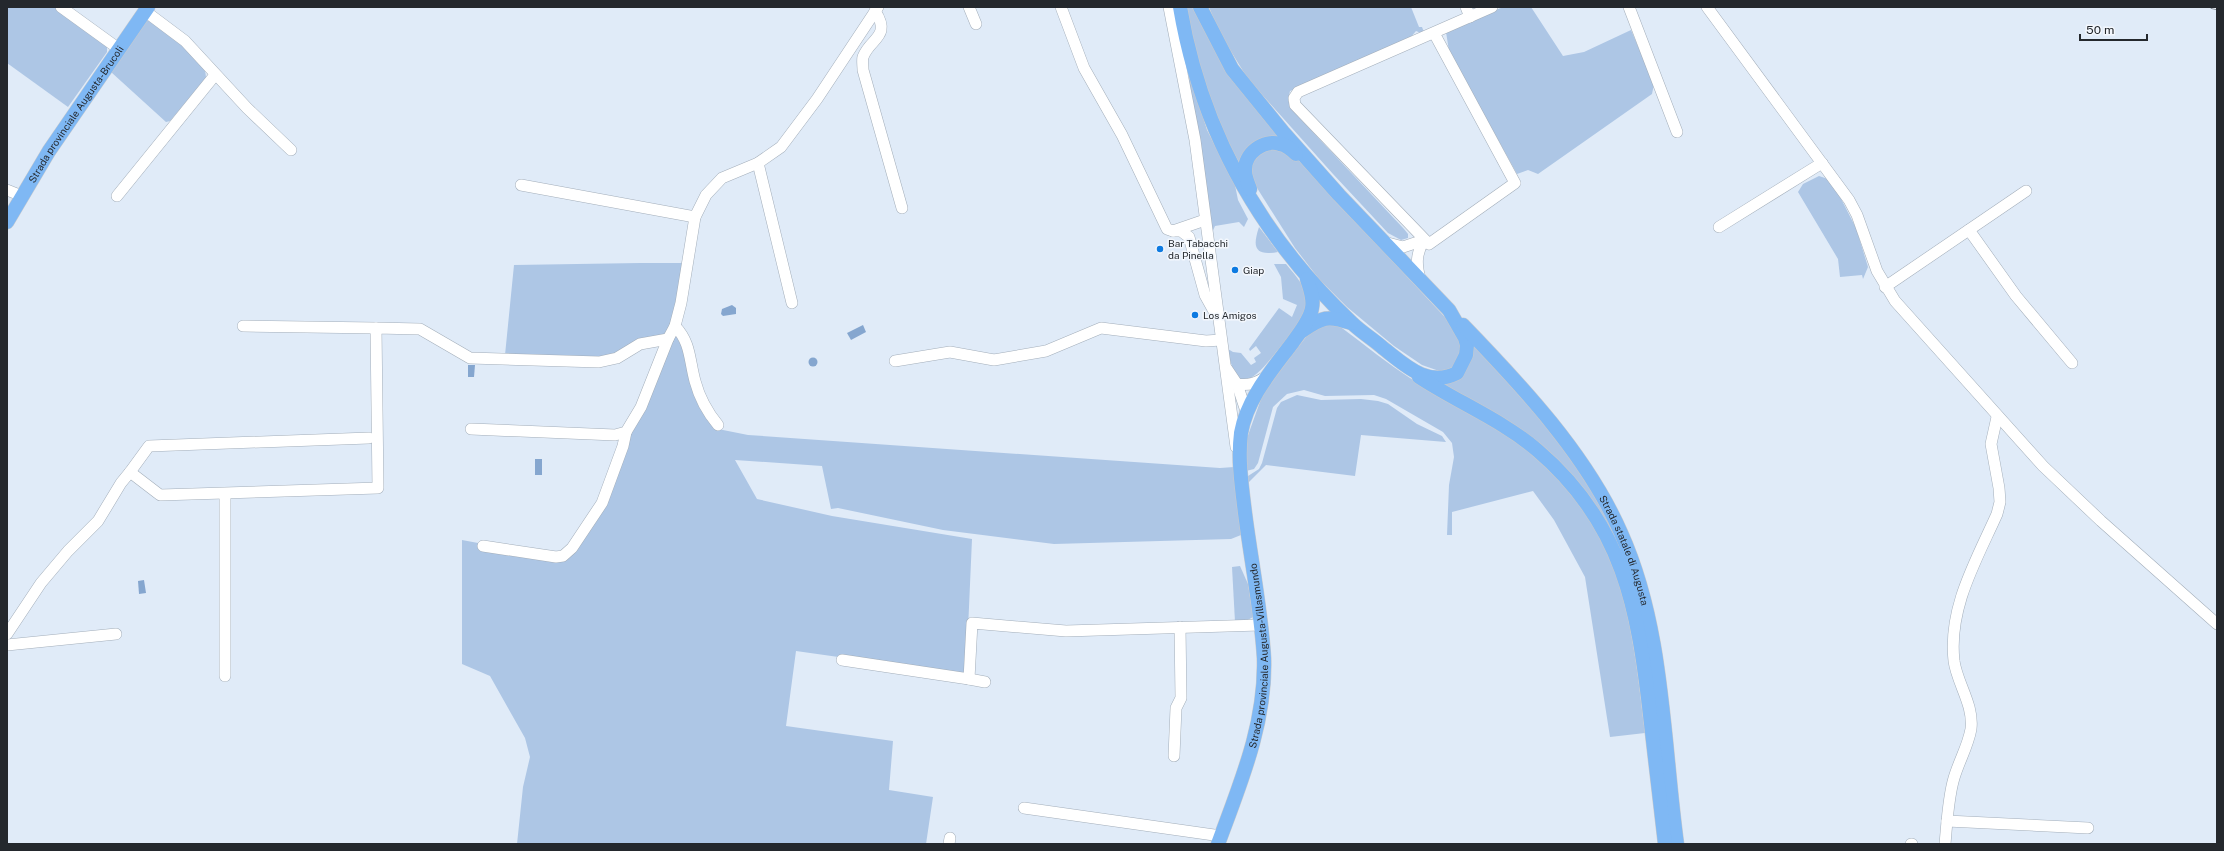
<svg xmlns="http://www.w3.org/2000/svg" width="2224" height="851" font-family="'Public Sans',sans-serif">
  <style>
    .green { fill: #adc6e5 }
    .water { fill: #85a6cf }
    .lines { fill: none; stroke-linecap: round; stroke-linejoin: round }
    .minor-casing { stroke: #a3aeba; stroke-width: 12 }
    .major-casing { stroke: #cacbcd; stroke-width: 15 }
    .minor { stroke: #fff; stroke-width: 11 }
    .major { stroke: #7fb8f4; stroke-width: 14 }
    .rail-casing { stroke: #717880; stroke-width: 4 }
    .rail { stroke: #f3f7fd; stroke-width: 2.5; stroke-dasharray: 8; stroke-linecap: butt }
    .poi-dot { fill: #0d7ae1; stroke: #f3f7fd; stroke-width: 1.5 }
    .labels { text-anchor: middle; stroke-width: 3; stroke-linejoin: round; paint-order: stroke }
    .street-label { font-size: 10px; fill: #24282d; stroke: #f3f7fd }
    .poi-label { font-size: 10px; fill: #24282d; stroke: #f3f7fd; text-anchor: start }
  </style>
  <rect width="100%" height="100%" fill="#e0ebf8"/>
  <g class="green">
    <path d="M 8,7 L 55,7 L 107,45 L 107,52 L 68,107 L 7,63 Z"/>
    <path d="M 1185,7 L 1192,7 L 1217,53 L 1279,136 C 1274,138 1268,138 1262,139 C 1249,141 1245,154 1240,164 L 1212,113 Z"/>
    <path d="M 1209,7 L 1411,7 L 1419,27 L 1422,27 L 1424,32 L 1421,33 L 1416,31 L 1410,38 L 1290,91 L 1288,100 L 1292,110 L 1404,229 L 1408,234 L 1408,238 L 1401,240 L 1388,233 L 1333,174 L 1248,79 L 1219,32 Z"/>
    <path d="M 1503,7 L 1531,7 L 1563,56 L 1584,52 L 1631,30 L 1654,84 L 1652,94 L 1538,174 L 1528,170 L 1517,174 L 1449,51 L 1446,32 Z"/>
    <path d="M 147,19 C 164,30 207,55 206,78 L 170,121 L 166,122 L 111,72 Z"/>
    <path d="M 1185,60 L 1207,130 L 1235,185 L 1238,200 L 1248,219 L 1244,227 L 1239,222 L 1215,226 L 1212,233 Z"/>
    <path d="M 1266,148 L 1290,153 L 1299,161 L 1456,329 L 1463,345 L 1455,366 L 1442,372 L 1422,365 L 1394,346 L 1347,307 L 1319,279 L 1295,248 L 1252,180 L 1252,159 Z"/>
    <path d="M 1819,176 L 1828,179 L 1836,189 L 1856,228 L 1868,267 L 1863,279 L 1862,275 L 1840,277 L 1838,259 L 1798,192 L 1803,184 Z"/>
    <path d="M 1259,227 L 1278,252 C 1255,256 1252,248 1259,227 Z"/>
    <path d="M 640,263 L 684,263 C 681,281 677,325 662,336 L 606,358 L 505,355 L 514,265 Z"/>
    <path d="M 1274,264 L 1286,264 C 1295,275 1307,287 1308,303 C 1309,314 1285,342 1277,351 C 1256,378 1236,400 1228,349 L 1233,352 L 1241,353 L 1251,365 L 1256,362 L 1254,358 L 1261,353 L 1256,346 L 1250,351 L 1249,349 L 1279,308 L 1292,317 L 1297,305 L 1283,299 L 1281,277 Z"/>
    <path d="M 1322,324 L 1336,325 L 1342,328 C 1365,345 1388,364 1413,380 C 1440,398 1470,413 1499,430 C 1550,462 1593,509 1613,567 C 1633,620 1638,677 1645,733 L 1610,737 L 1585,577 L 1554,520 L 1533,491 L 1452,512 L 1452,535 L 1447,535 L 1449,485 L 1454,457 L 1452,443 L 1443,432 L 1386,399 L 1374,395 L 1325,396 L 1304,390 L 1287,394 L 1273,407 L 1258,463 L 1254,469 L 1246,471 L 1247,438 L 1261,399 L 1271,381 L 1310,332 Z"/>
    <path d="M 676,332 L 718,429 L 748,435 L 1220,468 L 1234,467 L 1241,535 L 1231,539 L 1054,544 L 943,530 L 838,508 L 831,509 L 822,466 L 735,460 L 757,499 L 832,516 L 972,539 L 966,675 L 796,651 L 786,726 L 893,741 L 889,790 L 933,797 L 926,844 L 517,844 L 523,787 L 530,757 L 525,738 L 490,676 L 462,664 L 462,540 L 478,543 L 480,549 L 569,557 L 626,445 Z"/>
    <path d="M 1478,344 L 1570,455 L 1609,520 L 1631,573 L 1593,502 L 1443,385 L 1472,346 Z"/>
    <path d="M 1297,395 L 1321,400 L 1361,399 L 1378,401 L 1388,404 L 1417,424 L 1442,436 L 1446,442 L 1361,435 L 1355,476 L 1266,465 L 1246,485 L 1248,476 L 1259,469 L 1262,463 L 1277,408 L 1281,402 Z"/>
    <path d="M 1240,566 L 1248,584 L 1253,617 L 1246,621 L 1235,622 L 1232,567 Z"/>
  </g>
  <g class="water">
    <path d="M 732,305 L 736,308 L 736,314 L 723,316 L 721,314 L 722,309 Z"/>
    <path d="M 863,325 L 866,332 L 851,340 L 847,333 Z"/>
    <circle cx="813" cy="362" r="4.5"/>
    <path d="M 468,365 L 475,365 L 474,377 L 468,377 Z"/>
    <rect x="535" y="459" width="7" height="16"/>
    <path d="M 144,580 L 146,593 L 139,594 L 138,581 Z"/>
  </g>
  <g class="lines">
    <g class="minor-casing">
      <g id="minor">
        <path d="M 61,7 L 119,49"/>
        <path d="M 969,7 L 976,24"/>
        <path d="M 1061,7 L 1084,68 L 1122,135 L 1167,229 L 1173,231 L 1205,220"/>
        <path d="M 1169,7 L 1195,140 L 1236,447"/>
        <path d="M 1466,7 L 1470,17"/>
        <path d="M 1629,7 L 1677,132"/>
        <path d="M 1707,7 L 1849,200 L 1857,215 L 1877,271 L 1895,301 L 2043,466 L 2101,521 L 2217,624"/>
        <path d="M 145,11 L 185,41 L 247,108 L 291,150"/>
        <path d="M 875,11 C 892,37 870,38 863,57 C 862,60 863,66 863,70 L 902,208"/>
        <path d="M 1434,33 L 1515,183 L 1429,244 L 1295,105 L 1294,98 L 1298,92 L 1492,7"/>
        <path d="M 758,163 L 792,303"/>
        <path d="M 521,185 L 695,217"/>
        <path d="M 7,190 L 22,196"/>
        <path d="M 117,196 L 215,75"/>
        <path d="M 1719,227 L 1822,163"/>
        <path d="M 1969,230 L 2016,296 L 2072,363"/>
        <path d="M 1173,231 L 1181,231 L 1189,237 L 1205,295 L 1215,313"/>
        <path d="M 1384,242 L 1403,247 L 1424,240"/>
        <path d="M 1420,279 C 1416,264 1416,254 1424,240"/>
        <path d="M 1885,287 L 2026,191"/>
        <path d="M 243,326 L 376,328"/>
        <path d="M 675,326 C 691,343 689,359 695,381 C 699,396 708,413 718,425"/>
        <path d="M 895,361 L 950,352 L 994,360 L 1046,351 L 1101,328 L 1206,341 L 1221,340"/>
        <path d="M 1227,369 L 1237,384 C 1249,386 1257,383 1267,376"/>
        <path d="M 1237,384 L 1247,414 L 1245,414"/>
        <path d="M 471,429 L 615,435 L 626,432 L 641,407 L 668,339"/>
        <path d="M 130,472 L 149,446 L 369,438"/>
        <path d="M 225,494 L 225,676"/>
        <path d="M 483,546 L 556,557 L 563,556 L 572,548 L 602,503 L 623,446 L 626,432"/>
        <path d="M 7,634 L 41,583 L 68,551 L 98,521 L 121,483 L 130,472 L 160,495 L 378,488 L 376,328 L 420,329 L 470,358 L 599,362 L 617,358 L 640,344 L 668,339 L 675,326 L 681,303 L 695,217 L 706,195 L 722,178 L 758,163 L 781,147 L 817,99 L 878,7"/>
        <path d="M 7,645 L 116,634"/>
        <path d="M 842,660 L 969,679 L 972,623 L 1066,631 L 1260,625"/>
        <path d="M 969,679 L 985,682"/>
        <path d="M 1174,756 L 1176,708 L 1181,698 L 1180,627"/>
        <path d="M 1024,808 L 1221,836"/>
        <path d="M 1947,821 L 2088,828"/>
        <path d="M 949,844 L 950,838"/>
        <path d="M 1911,844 L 1912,844"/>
        <path d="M 1945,844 C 1947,823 1948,798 1954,778 C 1959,761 1968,746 1971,729 C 1974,705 1957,683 1954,661 C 1948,608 1976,561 1997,514 L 2000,502 L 1999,488 L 1991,444 L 1997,417"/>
      </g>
    </g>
    <g class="major-casing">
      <g id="major">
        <path d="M 1180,7 C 1201,131 1261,237 1352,323 C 1361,332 1373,339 1383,348 C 1405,365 1427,388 1457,373 L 1466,355 L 1467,345 L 1465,338 L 1449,310 L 1339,195 L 1283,132 L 1232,69 L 1200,7"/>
        <path d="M 1250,189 C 1248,183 1245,177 1245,171 C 1244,153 1264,139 1280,144 C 1286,145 1292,150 1296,154"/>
        <path id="s1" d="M 7,222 L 49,151 L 148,7"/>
        <path id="s2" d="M 1463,325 C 1521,385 1587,455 1621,533 C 1664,628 1663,742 1677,844"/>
        <path d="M 1302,331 C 1322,317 1328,315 1351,323"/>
        <path d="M 1419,377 C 1457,402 1502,420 1537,450 C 1623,523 1638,608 1650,715 C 1655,758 1660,801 1665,844"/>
        <path id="s3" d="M 1218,844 C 1240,784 1266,724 1264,658 C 1261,607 1250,556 1244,505 C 1241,481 1238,457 1241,433 C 1247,398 1273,369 1293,342 C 1300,332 1310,320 1312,308 C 1314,298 1310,289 1307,279"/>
      </g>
    </g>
    <use href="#minor" class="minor"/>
    <use href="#major" class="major"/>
    <g class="rail-casing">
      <path id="rail" d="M 2212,7 L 2217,8"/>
    </g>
    <use href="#rail" class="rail"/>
  </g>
  <g class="poi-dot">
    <circle cx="1160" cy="249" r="4"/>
    <circle cx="1235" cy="270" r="4"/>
    <circle cx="1195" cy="315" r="4"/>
  </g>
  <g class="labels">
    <g class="street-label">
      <text dy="4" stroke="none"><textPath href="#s1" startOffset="128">Strada provinciale Augusta-Brucoli</textPath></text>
      <text dy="4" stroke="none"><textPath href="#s2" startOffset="280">Strada statale di Augusta</textPath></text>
      <text dy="4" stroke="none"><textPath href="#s3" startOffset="195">Strada provinciale Augusta-Villasmundo</textPath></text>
    </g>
    <g class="poi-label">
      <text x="1168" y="247">Bar Tabacchi<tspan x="1168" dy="12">da Pinella</tspan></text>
      <text x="1243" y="274">Giap</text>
      <text x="1203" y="319">Los Amigos</text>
    </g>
  </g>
  <rect width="2224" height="851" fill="none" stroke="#24282d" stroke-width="16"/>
  <path d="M2080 34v6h67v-6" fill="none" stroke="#24282d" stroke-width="2"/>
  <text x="2086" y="34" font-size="12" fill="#24282d" stroke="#f3f7fd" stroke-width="3" paint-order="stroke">50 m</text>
</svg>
